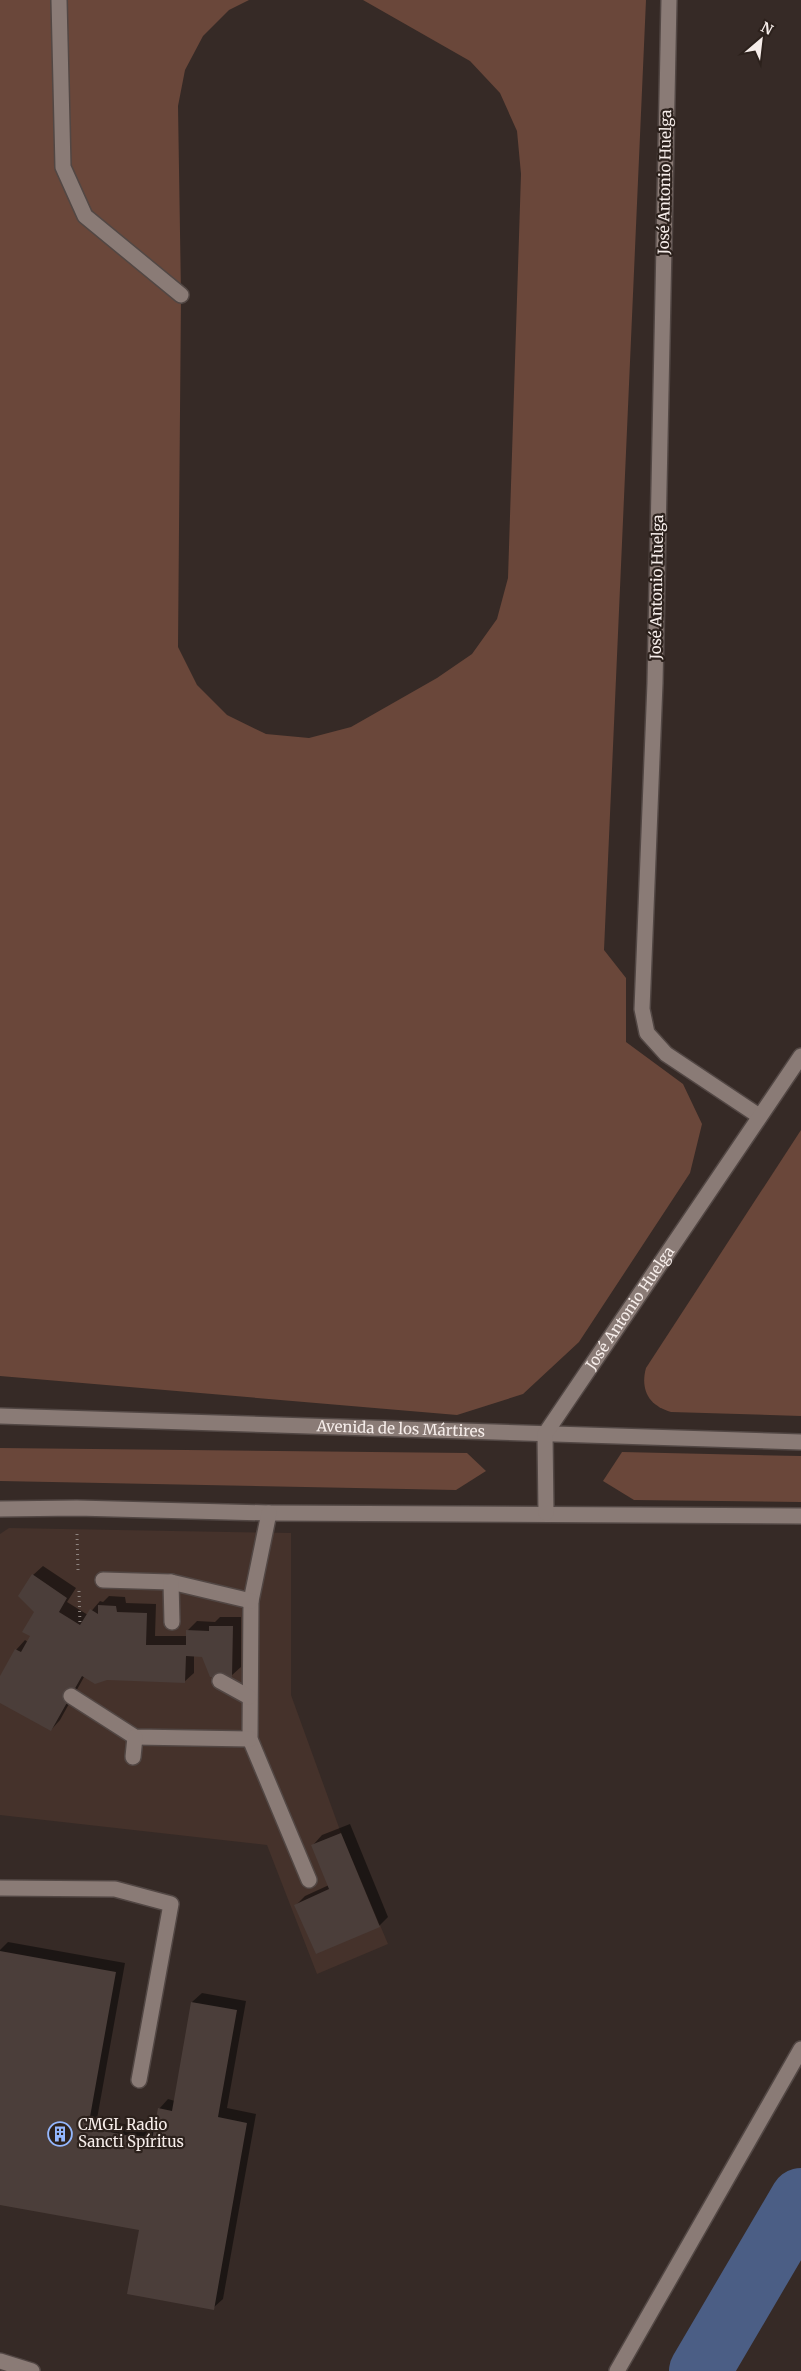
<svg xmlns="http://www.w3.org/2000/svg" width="801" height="2371" font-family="Merriweather,serif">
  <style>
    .built { fill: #45322b }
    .green { fill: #6a473a }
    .shadow { fill: #0007 }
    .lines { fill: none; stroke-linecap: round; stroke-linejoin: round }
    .river { stroke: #4b5e85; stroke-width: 62 }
    .building { fill: #4b3e3a }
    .minor-casing { stroke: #524744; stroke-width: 18 }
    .path { stroke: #8d837f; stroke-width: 3; stroke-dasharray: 1 4; stroke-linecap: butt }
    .minor { stroke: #8a7b76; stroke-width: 15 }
    .labels { text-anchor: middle; stroke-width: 4.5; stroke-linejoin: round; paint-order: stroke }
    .street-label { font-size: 15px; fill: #f6edea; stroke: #2c211c }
    .poi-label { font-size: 15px; fill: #f6edea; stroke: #2c211c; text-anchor: start }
  </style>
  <rect width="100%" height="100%" fill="#362a26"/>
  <path class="built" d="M 9,1528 L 291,1533 L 291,1695 L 341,1833 L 388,1944 L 317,1974 L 267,1845 L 0,1815 L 0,1534 Z"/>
  <g class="green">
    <path d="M 0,0 L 249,0 L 229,10 L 203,36 L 185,70 L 178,106 L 181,295 L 178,647 L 197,685 L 227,715 L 266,734 L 309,738 L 351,727 L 437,678 L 472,654 L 497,619 L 508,578 L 521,174 L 517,131 L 500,93 L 470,61 L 363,0 L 646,0 L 604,950 L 626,978 L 626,1042 L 683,1084 L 702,1124 L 690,1173 L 579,1342 L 523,1394 L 457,1415 L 0,1376 Z"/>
    <path d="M 801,1130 L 801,1416 L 671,1412 C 649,1406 640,1390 646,1368 Z"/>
    <path d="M 0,1448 L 467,1453 L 486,1471 L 456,1490 L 0,1481 Z"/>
    <path d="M 622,1452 L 801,1456 L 801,1502 L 634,1500 L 603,1481 Z"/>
  </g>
  <g class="shadow">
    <path d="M 43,1566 L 76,1588 L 67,1602 L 88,1615 L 100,1601 L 103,1602 L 109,1596 L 125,1597 L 126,1603 L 156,1604 L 155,1636 L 187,1636 L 187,1631 L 197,1621 L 215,1622 L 220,1617 L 241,1617 L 241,1667 L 231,1676 L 203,1656 L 194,1655 L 194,1673 L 184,1682 L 84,1677 L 60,1720 L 51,1730 L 0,1701 L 0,1679 L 16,1650 L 25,1640 L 28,1642 L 32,1635 L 35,1612 L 33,1575 Z"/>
    <path d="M 350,1824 L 388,1917 L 379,1926 L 296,1905 L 305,1896 L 329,1885 L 313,1845 L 322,1835 Z"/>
    <path d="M 8,1942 L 125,1963 L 97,2119 L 155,2130 L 159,2109 L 168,2099 L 175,2101 L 192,2002 L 202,1993 L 246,2001 L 227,2108 L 256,2114 L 223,2299 L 213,2308 L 140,2229 L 0,2204 L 0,1950 Z"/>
  </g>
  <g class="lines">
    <path class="river" d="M 700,2371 L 801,2199"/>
  </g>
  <g class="building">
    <path d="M 32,1574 L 67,1598 L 59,1612 L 80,1625 L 90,1609 L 98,1614 L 98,1605 L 116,1606 L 117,1612 L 147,1613 L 146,1645 L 186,1645 L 186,1630 L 209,1631 L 209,1626 L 233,1626 L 232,1677 L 210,1677 L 202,1657 L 186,1656 L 185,1683 L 107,1680 L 95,1684 L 82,1676 L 51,1731 L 0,1703 L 0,1676 L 15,1649 L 21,1652 L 30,1636 L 22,1632 L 34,1612 L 18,1596 Z"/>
    <path d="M 341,1833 L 380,1927 L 316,1954 L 294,1905 L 329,1889 L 311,1845 Z"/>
    <path d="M 0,1951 L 116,1972 L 88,2128 L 152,2140 L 158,2108 L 172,2111 L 191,2002 L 237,2010 L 218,2117 L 247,2123 L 214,2310 L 127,2294 L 139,2230 L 0,2205 Z"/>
  </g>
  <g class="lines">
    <g class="minor-casing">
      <g id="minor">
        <path d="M 59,0 L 63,167 L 85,216 L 181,295"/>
        <path d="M 669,0 L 655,683 L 642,1009 L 647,1033 L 666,1054 L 759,1116"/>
        <path id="s1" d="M 0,1416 L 801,1442"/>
        <path d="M 0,1509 L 77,1508 L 269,1513 L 801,1516"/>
        <path d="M 269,1513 L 251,1601 L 250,1739 L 309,1880"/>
        <path id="s2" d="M 546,1513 L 545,1434 L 801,1056"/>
        <path d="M 103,1580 L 171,1582 L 251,1601"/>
        <path d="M 171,1582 L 172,1622"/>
        <path d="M 220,1681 L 249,1697"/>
        <path d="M 71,1696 L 135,1737 L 250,1739"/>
        <path d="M 133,1757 L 135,1737"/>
        <path d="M 0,1888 L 115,1889 L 171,1904 L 139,2080"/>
        <path d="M 0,2361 L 32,2371"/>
        <path d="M 617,2371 L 801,2049"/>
      </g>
    </g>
    <g class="path">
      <path d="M 77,1534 L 78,1570"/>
      <path d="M 79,1591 L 80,1625"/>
    </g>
    <use href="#minor" class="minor"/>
  </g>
  <defs>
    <g id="building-ring" transform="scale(1.25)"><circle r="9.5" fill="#2c211c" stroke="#94b7fd" stroke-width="1.5"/><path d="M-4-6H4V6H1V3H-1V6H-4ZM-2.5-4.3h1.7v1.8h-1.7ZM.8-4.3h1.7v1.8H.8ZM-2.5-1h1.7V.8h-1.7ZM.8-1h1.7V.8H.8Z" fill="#94b7fd"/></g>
  </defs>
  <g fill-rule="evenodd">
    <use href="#building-ring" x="60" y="2134"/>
  </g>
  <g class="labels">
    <g class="street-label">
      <text transform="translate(665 182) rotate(-89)" y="5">José Antonio Huelga</text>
      <text transform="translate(657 587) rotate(-89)" y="5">José Antonio Huelga</text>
      <text dy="5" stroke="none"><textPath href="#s2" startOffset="231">José Antonio Huelga</textPath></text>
      <text dy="5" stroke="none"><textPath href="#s1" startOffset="401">Avenida de los Mártires</textPath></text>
    </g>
    <g class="poi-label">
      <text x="78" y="2130">CMGL Radio<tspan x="78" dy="17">Sancti Spíritus</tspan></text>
    </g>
  </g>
  <g transform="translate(761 40) rotate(28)" stroke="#2c211c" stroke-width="4" paint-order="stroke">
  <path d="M0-4L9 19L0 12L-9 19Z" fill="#f6edea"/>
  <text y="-8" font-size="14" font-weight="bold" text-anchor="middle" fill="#f6edea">N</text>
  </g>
</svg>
